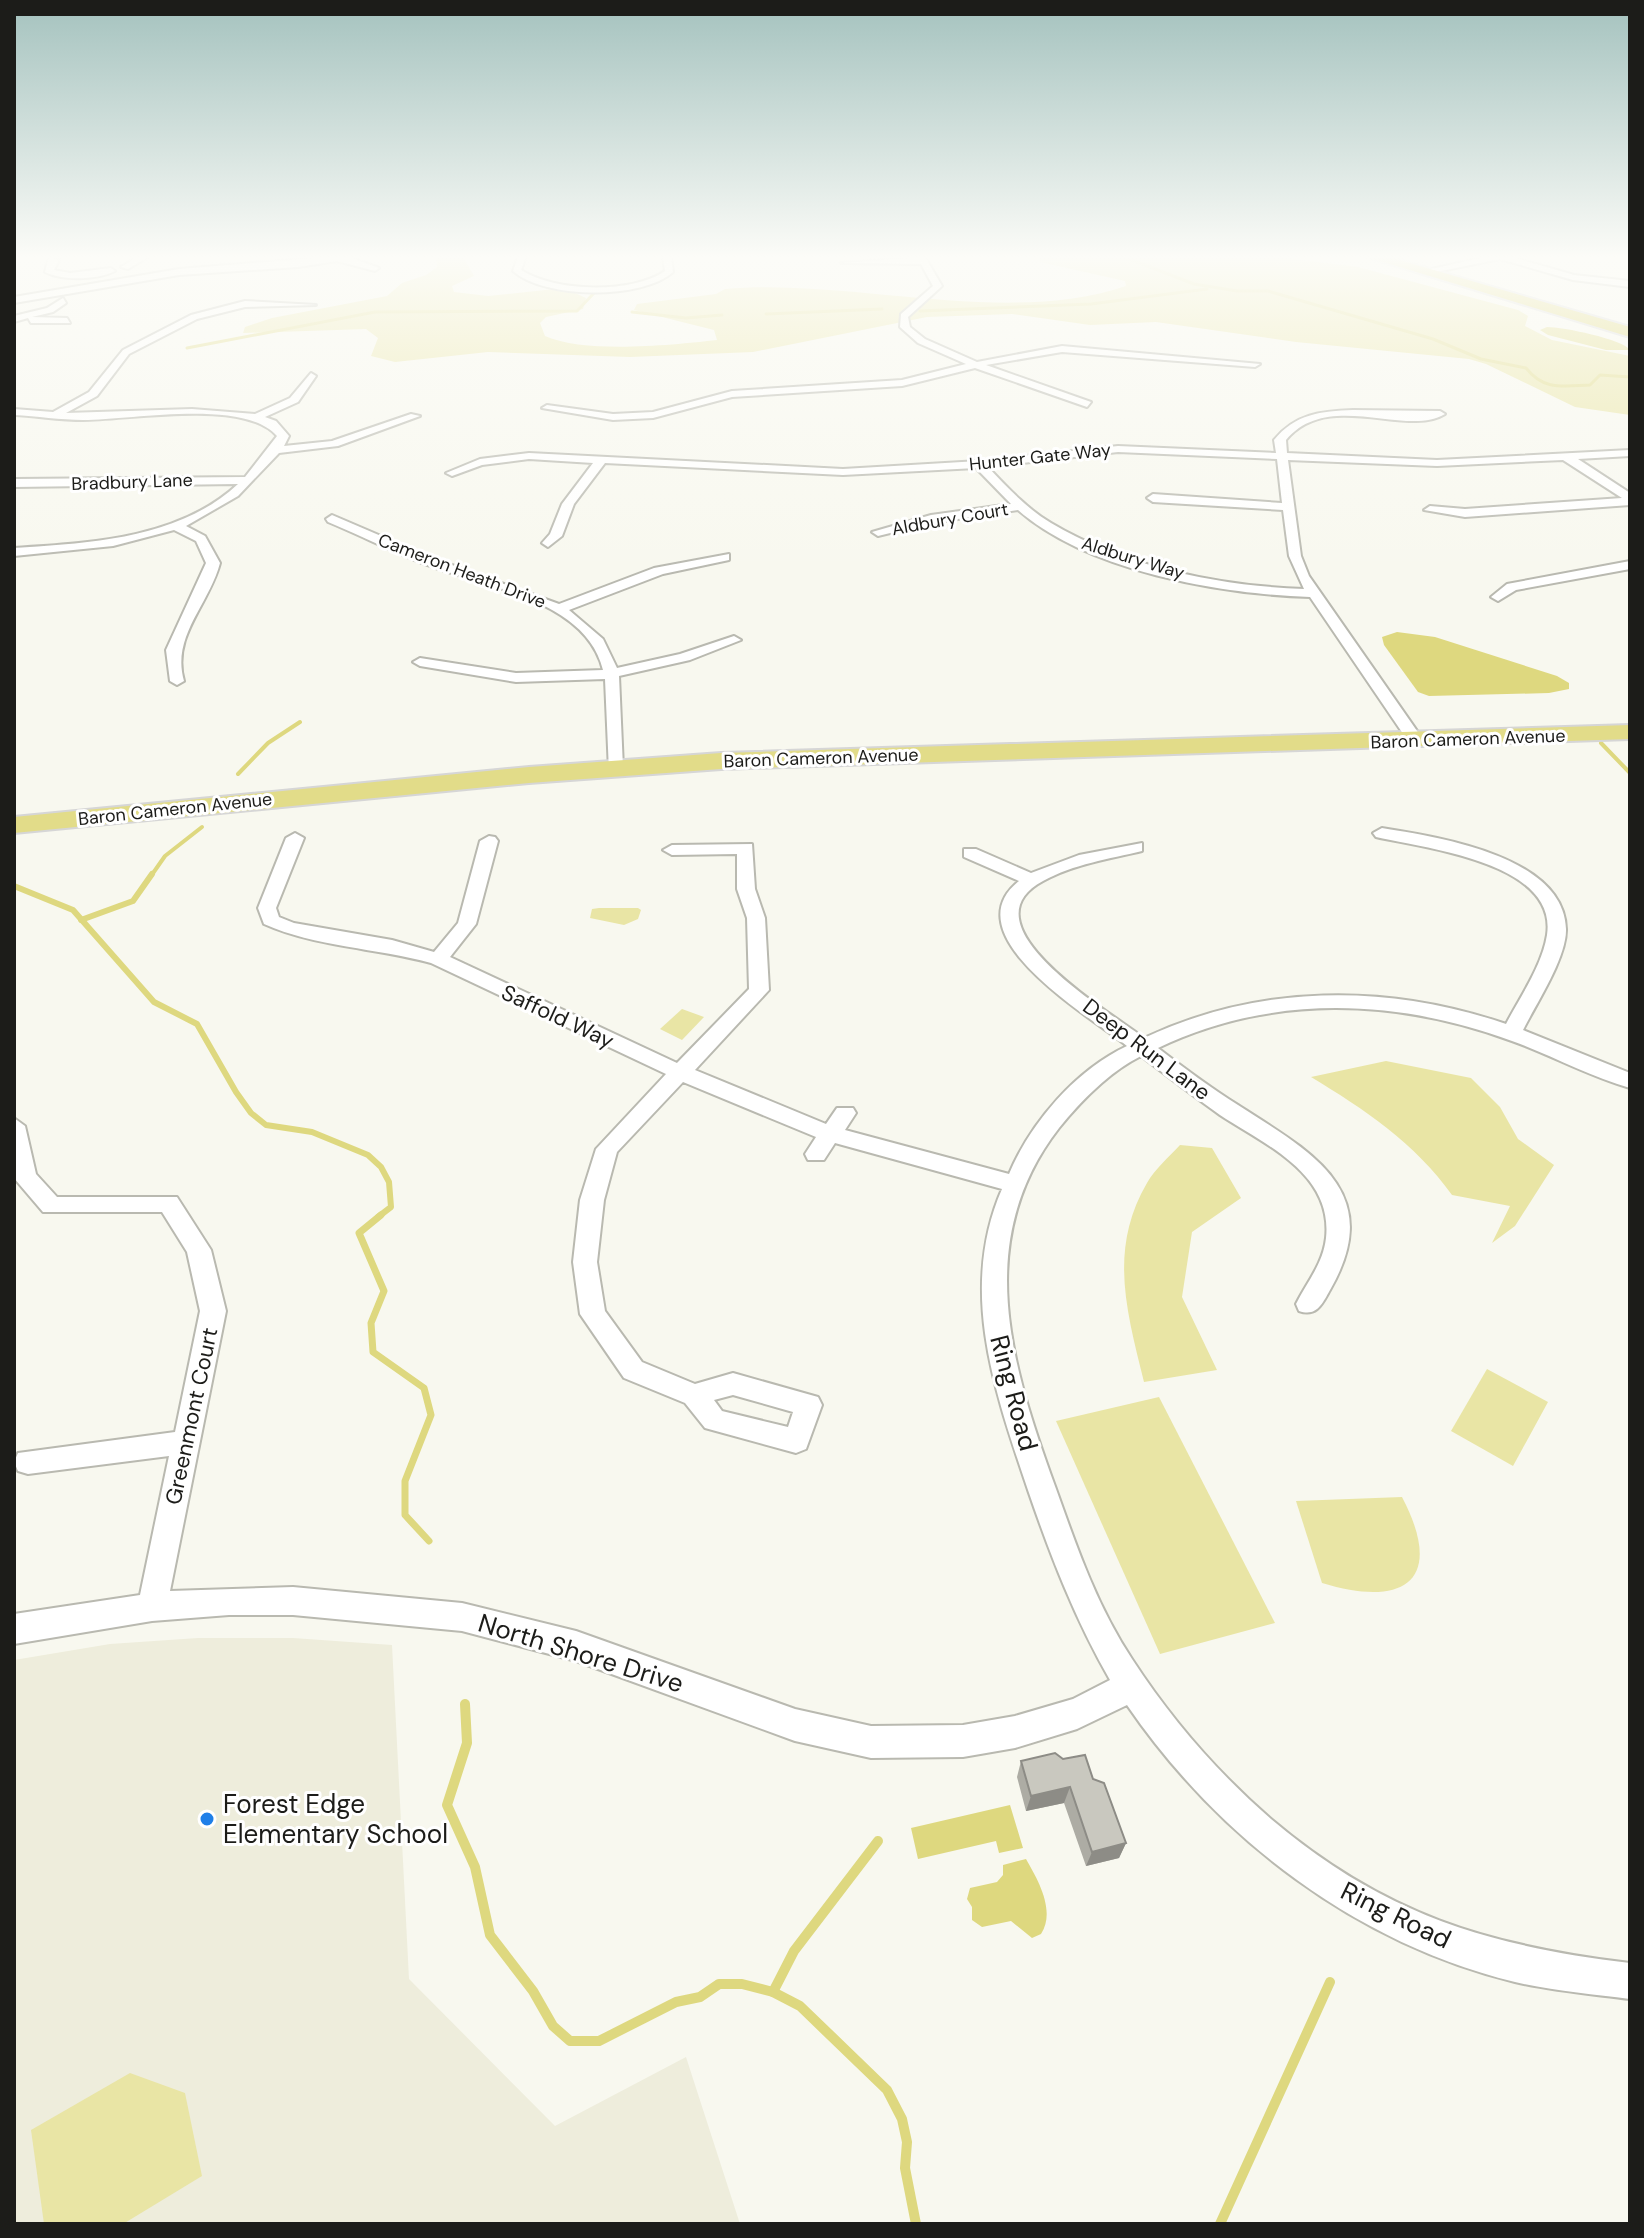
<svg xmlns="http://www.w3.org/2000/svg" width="1644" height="2238" font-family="'DM Sans',sans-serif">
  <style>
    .built { fill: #eeeddc }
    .green { fill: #e9e5a5 }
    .water { fill: #ded87f }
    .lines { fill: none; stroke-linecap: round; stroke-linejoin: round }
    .stream-far4 { stroke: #ded87f; stroke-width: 3 }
    .stream-far3 { stroke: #ded87f; stroke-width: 4 }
    .stream-far2 { stroke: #ded87f; stroke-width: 6 }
    .stream-far1 { stroke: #ded87f; stroke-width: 7 }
    .stream { stroke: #ded87f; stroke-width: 10 }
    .minor-casing { stroke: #b9b9b0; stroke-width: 4 }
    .primary-casing { stroke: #d6d6d6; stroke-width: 4 }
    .trunk-casing { stroke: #d6d6d6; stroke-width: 4 }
    .minor { fill: #fff; fill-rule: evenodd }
    .primary { fill: #e2dc89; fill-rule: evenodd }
    .trunk { fill: #d8d062; fill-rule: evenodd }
    .wall { fill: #adaca4 }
    .shaded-wall { fill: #8d8c86 }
    .building { fill: #c9c8bf; stroke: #8d8c86; stroke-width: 2 }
    .poi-dot { fill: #1f7fe8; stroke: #fff; stroke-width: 3 }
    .labels { text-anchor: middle; stroke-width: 6; stroke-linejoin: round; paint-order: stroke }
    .far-street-label { font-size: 18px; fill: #1c1c19; stroke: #fff }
    .street-label { font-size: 22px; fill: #1c1c19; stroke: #fff }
    .near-street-label { font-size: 26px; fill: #1c1c19; stroke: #fff }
    .near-poi-label { font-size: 26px; fill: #1c1c19; stroke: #fff; text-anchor: start }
  </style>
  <rect width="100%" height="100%" fill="#f8f8ef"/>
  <path class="built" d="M 198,1638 L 293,1638 L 392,1645 L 409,1979 L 555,2126 L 686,2057 L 740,2224 L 14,2224 L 14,1660 L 110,1644 Z"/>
  <g class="green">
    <path d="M 436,257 L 463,257 L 474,276 L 452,286 L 454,292 L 488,296 L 564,288 L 586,298 L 583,309 L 546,317 L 540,323 L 545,336 C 585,354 672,345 717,340 L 714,330 L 634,310 L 637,304 L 716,294 L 725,289 C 851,278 1006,327 1126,286 L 1125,281 L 1040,262 L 1039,257 L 1278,257 L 1358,267 L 1518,310 L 1528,316 L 1525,326 L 1552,340 L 1630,356 L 1630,415 L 1575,407 L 1486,364 L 1469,359 L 1296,342 L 1156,322 L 1090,325 L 1012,314 L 927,317 L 753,352 L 630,357 L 488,352 L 395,362 L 371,356 L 378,338 L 366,329 L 243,333 L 245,327 L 272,318 L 387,296 L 402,283 L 426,275 L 437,267 Z"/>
    <path d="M 599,908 L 638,908 L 641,910 L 638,919 L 624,925 L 590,918 L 592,909 Z"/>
    <path d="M 682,1009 L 704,1017 L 682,1040 L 660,1029 Z"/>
    <path d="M 1386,1061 L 1471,1078 L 1500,1107 L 1518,1139 L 1554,1165 L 1515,1226 L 1492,1243 L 1510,1206 L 1452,1195 C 1415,1143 1364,1109 1311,1077 Z"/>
    <path d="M 1180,1145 L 1212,1148 L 1241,1198 L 1192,1232 L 1182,1297 L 1217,1370 L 1144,1382 C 1127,1312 1108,1250 1147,1183 C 1155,1169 1169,1157 1180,1145 Z"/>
    <path d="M 1487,1369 L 1548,1402 L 1513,1466 L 1451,1431 Z"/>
    <path d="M 1159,1397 L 1275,1623 L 1160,1654 L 1056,1421 Z"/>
    <path d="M 1402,1497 C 1446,1581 1404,1608 1322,1583 L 1296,1501 Z"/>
    <path d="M 130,2073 L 185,2093 L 202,2176 L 123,2224 L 44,2224 L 31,2130 Z"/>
  </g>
  <g class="water">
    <path d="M 1547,327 C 1563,327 1622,339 1630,350 L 1606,350 L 1548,335 L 1540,330 Z"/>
    <path d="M 1397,632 L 1435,637 L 1557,676 L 1569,683 L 1569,689 L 1549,693 L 1429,696 L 1418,692 L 1384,645 L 1382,637 Z"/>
    <path d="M 1010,1805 L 1023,1848 L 999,1853 L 996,1841 L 918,1859 L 911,1828 Z"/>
    <path d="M 1026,1859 C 1038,1880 1056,1911 1041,1934 L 1032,1938 L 1011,1921 L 982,1927 L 972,1920 L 972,1907 L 967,1899 L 970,1888 L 997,1882 L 1003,1875 L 1003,1865 Z"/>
  </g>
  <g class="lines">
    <g class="stream-far4">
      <path d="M 1124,257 L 1194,284 L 1237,291 L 1268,291 L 1433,339 L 1481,359 L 1526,368 C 1544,391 1563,386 1590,385 L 1600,375 L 1630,377"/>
      <path d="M 920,311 L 1091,304 L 1207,289"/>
      <path d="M 632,312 L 686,318 L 722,315"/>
      <path d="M 766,314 L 882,309"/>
      <path d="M 187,348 L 375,312 L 577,311 L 595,292"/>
    </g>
    <g class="stream-far3">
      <path d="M 1601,743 L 1630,773"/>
      <path d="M 238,774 L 268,743 L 300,722"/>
      <path d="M 151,876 L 165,856 L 202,827"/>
    </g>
    <g class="stream-far2">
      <path d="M 14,886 L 73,910 L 154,1002 L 197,1024 L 236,1092 L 251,1113 L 266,1125 L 312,1132 L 368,1155 L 381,1167 L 389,1182 L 391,1207 L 378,1217"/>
      <path d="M 81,920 L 133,901 L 152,874"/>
    </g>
    <path class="stream-far1" d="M 381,1215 L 359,1233 L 384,1291 L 371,1323 L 373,1352 L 424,1388 L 431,1415 L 405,1481 L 405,1515 L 429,1541"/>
    <g class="stream">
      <path d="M 465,1704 L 467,1743 L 447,1805 L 475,1867 L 490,1935 L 533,1991 L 553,2026 L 570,2041 L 599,2041 L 676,2002 L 700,1997 L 719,1984 L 742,1984 L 773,1992 L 800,2006 L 887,2090 L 902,2119 L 907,2142 L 905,2168 L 916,2224"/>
      <path d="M 773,1992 L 794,1951 L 878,1841"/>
      <path d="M 1220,2224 L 1330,1982"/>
    </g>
    <g class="minor-casing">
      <g id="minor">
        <path d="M 49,257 L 59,260 L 54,270 L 70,273 L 111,268 L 115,271 C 97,280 63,281 45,272 Z"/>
        <path d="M 137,257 L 148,257 L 128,269 L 121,267 Z"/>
        <path d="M 328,257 L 349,257 L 379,268 L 375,271 L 337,261 L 298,267 L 179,275 L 14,303 L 14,297 L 179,269 Z"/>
        <path d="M 518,257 L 526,257 L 521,270 C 555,292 632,294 665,271 L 663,257 L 671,257 L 673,272 C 642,300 544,299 513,271 Z"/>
        <path d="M 925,257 L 942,286 L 908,317 L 910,327 L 925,339 L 977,362 L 1062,346 L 1260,364 L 1255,367 L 1062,352 L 986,365 L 1091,402 L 1087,407 L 975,368 L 902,386 L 732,397 L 653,418 L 613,420 L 542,408 L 547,405 L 613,414 L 653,412 L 732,391 L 902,380 L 966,364 L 918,343 L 900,327 L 901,314 L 933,286 L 921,264 L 841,263 Z"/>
        <path d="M 1485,257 L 1512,257 L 1574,275 L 1630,281 L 1630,287 L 1573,280 L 1500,259 L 1431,273 L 1427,270 Z"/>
        <path d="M 63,298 L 66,303 L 53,312 L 32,317 L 67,318 L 70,323 L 31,323 L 28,318 L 14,322 L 14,316 L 47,308 Z"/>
        <path d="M 245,301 L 316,305 L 245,307 L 197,319 L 129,354 L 97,396 L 66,413 L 192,409 L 255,414 L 290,398 L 311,373 L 316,376 L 298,402 L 265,417 L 276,421 L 289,436 L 284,446 L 332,441 L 411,414 L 420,416 L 338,446 L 279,453 L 238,496 L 186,526 L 205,536 L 220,563 C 209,605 171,636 184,681 L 177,685 L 170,681 L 166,650 L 206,563 L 196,541 L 174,530 L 113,546 L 14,556 L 14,548 C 90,543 179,539 238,484 L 14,487 L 14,479 L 245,477 L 277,436 C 244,398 131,420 83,420 C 60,420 37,416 14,415 L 14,409 L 53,412 L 89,392 L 123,350 L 191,315 Z"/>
        <path d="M 1353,410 L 1440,411 L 1445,414 C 1407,438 1328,389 1286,440 L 1287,453 L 1437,460 L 1630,450 L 1630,456 L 1578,459 L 1630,493 L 1630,505 L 1465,517 L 1424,510 L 1430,506 L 1465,509 L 1622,498 L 1563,460 L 1437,466 L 1288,460 L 1301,556 L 1309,576 L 1424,741 L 1416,746 L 1410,744 L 1310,597 C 1219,594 1088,571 1018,510 L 931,523 L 878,536 L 872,532 L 931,515 L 1011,504 L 976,468 L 843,475 L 605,463 L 574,504 L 562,536 L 548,547 L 542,543 L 550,534 L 562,504 L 593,463 L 529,459 L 482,465 L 452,476 L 446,473 L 480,459 L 529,453 L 843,469 L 979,461 L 1118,446 L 1276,453 L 1274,440 C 1295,414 1321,411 1353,410 ZM 1118,452 L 1277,459 L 1282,503 L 1153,494 L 1147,498 L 1153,502 L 1283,510 L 1289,556 L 1304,589 C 1220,586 1125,567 1051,523 C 1027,509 1007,487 988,467 Z"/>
        <path d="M 332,515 L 430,557 L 559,604 L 654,568 L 729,554 L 729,560 L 663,574 L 569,610 L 603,639 L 617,668 L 680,654 L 734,636 L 741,640 L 690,660 L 619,676 L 623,768 L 615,773 L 609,771 L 605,679 L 516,682 L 420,666 L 413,662 L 420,658 L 516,673 L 603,670 C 586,600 486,587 430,566 C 395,553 362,536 328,522 L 326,519 Z"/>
        <path d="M 1630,561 L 1630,569 L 1516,590 L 1498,601 L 1491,597 L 1507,584 Z"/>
        <path d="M 1382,828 C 1438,837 1564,856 1566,929 C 1567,957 1536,1004 1523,1030 L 1630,1073 L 1630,1088 C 1590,1077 1551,1055 1512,1041 C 1395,998 1271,994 1158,1048 C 1184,1068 1211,1088 1238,1105 C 1311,1152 1387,1191 1330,1290 C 1322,1304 1317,1317 1299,1311 L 1296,1304 C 1307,1282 1323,1264 1326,1238 C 1333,1173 1264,1144 1220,1115 C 1193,1096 1167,1076 1141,1056 C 1109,1072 1081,1101 1059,1128 C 971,1241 1012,1368 1056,1489 C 1077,1548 1097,1606 1132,1659 C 1171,1719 1218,1773 1271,1819 C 1383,1914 1488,1946 1630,1963 L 1630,1999 C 1592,1994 1553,1991 1515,1982 C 1356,1943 1219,1839 1127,1705 L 1077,1729 L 1015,1748 L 963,1757 L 871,1758 L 795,1741 L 576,1661 L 462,1631 L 293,1615 L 229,1615 L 152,1621 L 14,1644 L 14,1614 L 140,1595 L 169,1456 L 28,1474 L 18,1471 L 14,1462 L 18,1453 L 175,1432 L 200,1311 L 187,1252 L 162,1212 L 43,1212 L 14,1178 L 14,1118 L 25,1126 L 36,1174 L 57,1197 L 177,1197 L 211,1250 L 226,1311 L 170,1591 L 293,1587 L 462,1603 L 576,1631 L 795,1709 L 871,1726 L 963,1725 L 1015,1716 L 1073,1699 L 1110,1680 C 1075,1619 1051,1557 1028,1490 C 995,1392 958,1290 1002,1189 L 835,1143 L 824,1160 L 808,1160 L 805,1154 L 816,1137 L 683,1082 L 617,1152 L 604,1200 L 597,1262 L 605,1311 L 642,1362 L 695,1384 L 733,1373 L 818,1397 L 822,1405 L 806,1449 L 796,1453 L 705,1428 L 685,1403 L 624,1378 L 580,1314 L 573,1262 L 580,1200 L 596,1149 L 666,1074 L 431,963 C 377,948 315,947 264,924 L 258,908 L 286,838 L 295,833 L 304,838 L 276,908 L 279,917 L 294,923 L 392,940 L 434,952 L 458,923 L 480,841 L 489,836 L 495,837 L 498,841 L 476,924 L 450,957 L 677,1063 L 749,989 L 747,918 L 737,889 L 737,854 L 672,855 L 663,850 L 672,845 L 752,844 L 755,889 L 765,918 L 769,990 L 695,1070 L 826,1124 L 837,1108 L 853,1108 L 856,1113 L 845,1130 L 1009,1174 C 1031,1122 1076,1070 1127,1046 C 1088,1015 951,935 1019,881 L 964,857 L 964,849 L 976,849 L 1031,873 L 1079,855 L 1142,843 L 1142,851 C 1109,859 1074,864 1043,881 C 961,925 1109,1011 1144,1038 C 1259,984 1387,983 1506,1024 C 1520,997 1542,966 1547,935 C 1558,862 1423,848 1376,837 L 1373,833 ZM 733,1395 L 793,1412 L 788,1427 L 722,1411 L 714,1400 Z"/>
      </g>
    </g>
    <g class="primary-casing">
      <path id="primary" d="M 1630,725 L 1630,739 L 721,769 L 529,783 L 14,833 L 14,817 L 529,767 L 721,753 Z"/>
    </g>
    <g class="trunk-casing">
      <path id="trunk" d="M 1367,257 L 1389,257 L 1630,327 L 1630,337 Z"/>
    </g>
    <use href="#minor" class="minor"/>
    <use href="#primary" class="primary"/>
    <use href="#trunk" class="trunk"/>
  </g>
  <path class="wall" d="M 1063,1759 L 1093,1779 L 1126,1843 L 1119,1858 L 1086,1866 L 1064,1803 L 1026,1811 L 1017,1777 L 1021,1761 Z"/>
  <g class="shaded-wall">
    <path d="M 1070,1787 L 1064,1803 L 1026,1811 L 1031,1796 Z"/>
    <path d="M 1126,1843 L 1119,1858 L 1086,1866 L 1092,1852 Z"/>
  </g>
  <path class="building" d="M 1055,1753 L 1063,1759 L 1085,1755 L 1093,1779 L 1104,1783 L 1126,1843 L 1092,1852 L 1070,1787 L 1031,1796 L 1021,1761 Z"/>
  <linearGradient id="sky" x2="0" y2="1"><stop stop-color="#a4c2be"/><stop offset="0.45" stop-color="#fcfcf8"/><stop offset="1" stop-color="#fcfcf8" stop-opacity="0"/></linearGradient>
  <rect width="1644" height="571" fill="url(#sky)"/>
  <circle class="poi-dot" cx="207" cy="1819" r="8"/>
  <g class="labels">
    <g class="far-street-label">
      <text transform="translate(1040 457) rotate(-6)" y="6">Hunter Gate Way</text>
      <text transform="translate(132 482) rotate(-2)" y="6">Bradbury Lane</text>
      <text transform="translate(950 519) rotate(-10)" y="6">Aldbury Court</text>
      <text transform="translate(1133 558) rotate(17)" y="6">Aldbury Way</text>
      <text transform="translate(462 571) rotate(21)" y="6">Cameron Heath Drive</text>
      <text transform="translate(1468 739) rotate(-2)" y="6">Baron Cameron Avenue</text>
      <text transform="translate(821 758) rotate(-2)" y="6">Baron Cameron Avenue</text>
      <text transform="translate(175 809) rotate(-6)" y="6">Baron Cameron Avenue</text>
    </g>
    <g class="street-label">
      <text transform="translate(558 1016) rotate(25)" y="8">Saffold Way</text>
      <text transform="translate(1147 1049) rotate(37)" y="8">Deep Run Lane</text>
      <text transform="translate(191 1416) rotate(-78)" y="8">Greenmont Court</text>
    </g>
    <g class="near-street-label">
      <text transform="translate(1014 1393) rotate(75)" y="9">Ring Road</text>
      <text transform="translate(581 1653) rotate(17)" y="9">North Shore Drive</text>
      <text transform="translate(1396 1915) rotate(26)" y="9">Ring Road</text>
    </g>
    <g class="near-poi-label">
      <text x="223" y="1813">Forest Edge<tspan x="223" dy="30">Elementary School</tspan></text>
    </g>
  </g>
  <rect width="1644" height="2238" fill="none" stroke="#1c1c19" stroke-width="32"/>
</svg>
